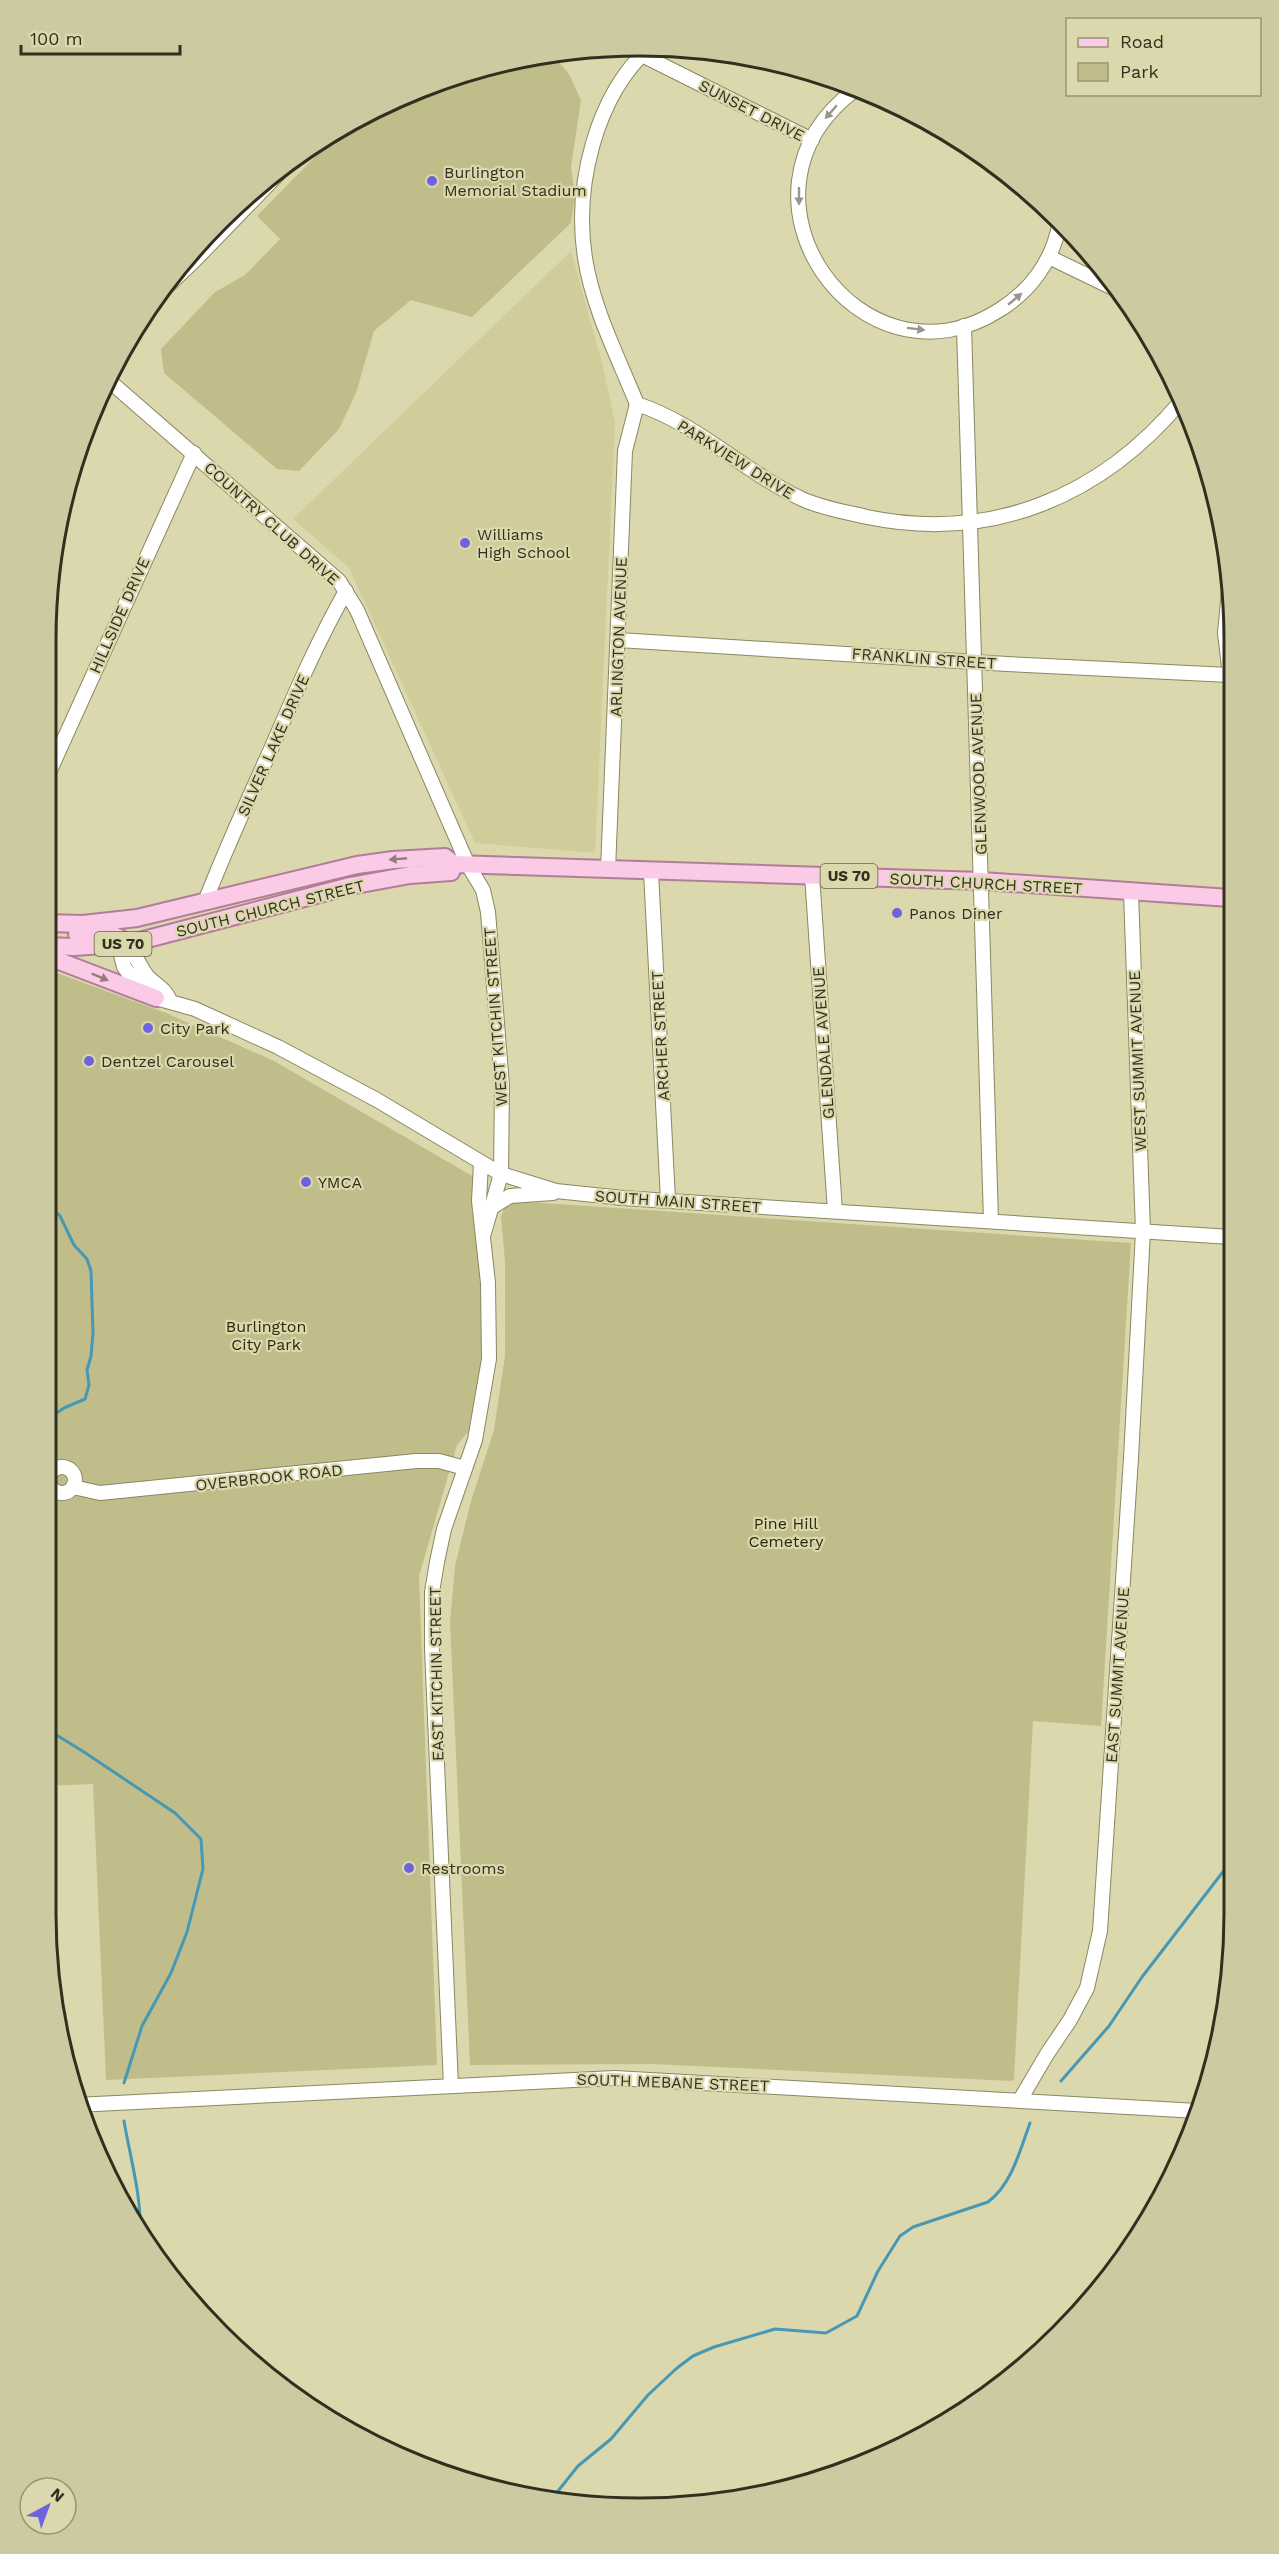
<svg xmlns="http://www.w3.org/2000/svg" width="1279" height="2554" font-family="'Work Sans',sans-serif">
  <style>
    .built { fill: #d1cd9b }
    .green { fill: #c1bd8b }
    .lines { fill: none; stroke-linecap: round; stroke-linejoin: round }
    .stream { stroke: #4798b4; stroke-width: 3 }
    .minor-casing { stroke: #8b875f; stroke-width: 16 }
    .major-casing { stroke: #b27d96; stroke-width: 20 }
    .minor { stroke: #fff; stroke-width: 14 }
    .major { stroke: #facae6; stroke-width: 16 }
    .oneway { fill: #98978e }
    .oneway2 { fill: #967c82 }
    .poi-dot { fill: #6f63dd; stroke: #dbd8ad; stroke-width: 2 }
    .labels { text-anchor: middle; stroke-width: 4.5; stroke-linejoin: round; paint-order: stroke }
    .shield { fill: #dbd8ad; stroke: #646249; stroke-width: 1.5 }
    .shield-label { font-size: 15px; font-weight: bold; fill: #312f1e }
    .street-label { font-size: 16px; fill: #312f1e; stroke: #dbd8ad }
    .poi-label { font-size: 16px; fill: #312f1e; stroke: #dbd8ad; text-anchor: start }
    .park-label { font-size: 16px; fill: #2d2a0b; stroke: #dbd8ad }
    .rim { fill: none; stroke: #312f1e; stroke-width: 3 }
  </style>
  <rect width="100%" height="100%" fill="#dbd8ad"/>
  <path class="built" d="M 571,251 L 603,366 L 615,423 L 595,853 L 475,843 L 349,568 L 293,519 Z"/>
  <g class="green">
    <path d="M 551,53 L 569,74 L 581,100 L 571,167 L 575,195 L 571,223 L 472,317 L 411,300 L 374,331 L 356,393 L 339,429 L 299,471 L 277,469 L 164,373 L 161,349 L 215,292 L 245,275 L 280,239 L 257,216 L 350,121 L 448,77 Z"/>
    <path d="M 46,969 L 166,1013 L 274,1061 L 474,1177 L 481,1231 L 487,1361 L 480,1418 L 457,1445 L 419,1576 L 437,2065 L 106,2080 L 93,1784 L 45,1786 Z"/>
    <path d="M 514,1201 L 1131,1243 L 1101,1726 L 1033,1721 L 1014,2079 L 1012,2081 L 652,2064 L 470,2065 L 450,1622 L 455,1566 L 471,1501 L 494,1430 L 505,1356 L 505,1262 L 501,1217 L 505,1206 Z"/>
  </g>
  <g class="lines">
    <g class="stream">
      <path d="M 45,1421 L 64,1408 L 85,1399 L 89,1385 L 87,1370 L 91,1356 L 93,1333 L 91,1271 L 87,1259 L 74,1245 L 60,1216 L 53,1209 L 46,1178"/>
      <path d="M 45,1728 L 84,1752 L 175,1813 L 201,1839 L 203,1869 L 187,1932 L 171,1973 L 142,2026 L 124,2083"/>
      <path d="M 1061,2081 L 1109,2026 L 1142,1977 L 1232,1860"/>
      <path d="M 124,2121 C 130,2157 142,2197 140,2234"/>
      <path d="M 550,2501 L 578,2466 L 611,2439 L 648,2395 L 677,2368 L 693,2356 L 714,2347 L 775,2329 L 826,2333 L 857,2316 L 878,2271 L 900,2236 L 913,2227 L 988,2202 C 1012,2184 1020,2150 1030,2123"/>
    </g>
    <g class="minor-casing">
      <g id="minor">
        <path d="M 650,47 C 595,96 574,187 585,258 C 593,309 618,357 637,404 C 698,424 744,472 802,499 C 821,508 846,512 867,517 C 992,543 1102,496 1182,400"/>
        <path d="M 628,48 L 812,140"/>
        <path d="M 856,89 C 714,194 861,400 1001,309 C 1031,290 1052,261 1059,226"/>
        <path d="M 1049,257 L 1119,291"/>
        <path d="M 155,298 L 193,262 L 288,164"/>
        <path d="M 964,326 L 991,1221"/>
        <path d="M 106,378 L 339,581 L 357,610 L 468,865 L 483,890 L 488,912 L 502,1085 L 501,1174 L 484,1233"/>
        <path d="M 1229,591 L 1225,633 L 1229,667"/>
        <path d="M 618,640 L 1007,664 L 1229,675"/>
        <path d="M 46,779 L 194,453"/>
        <path d="M 608,870 L 625,451 L 637,404"/>
        <path d="M 651,872 L 668,1200"/>
        <path d="M 812,875 L 835,1211"/>
        <path d="M 205,902 C 225,850 248,800 271,749 C 294,696 317,642 346,591"/>
        <path d="M 170,1001 C 166,990 159,987 150,979 C 140,970 138,954 126,948 L 121,955 L 124,967 L 134,980 L 156,998 L 195,1009 L 278,1047 L 377,1100 L 501,1174 L 556,1191 L 623,1198 L 1231,1237"/>
        <path d="M 492,1207 L 510,1196 L 553,1193"/>
        <circle cx="62" cy="1480" r="13"/>
        <path d="M 73,1487 L 100,1493 L 416,1461 L 439,1461 L 465,1468"/>
        <path d="M 451,2086 L 432,1649 L 432,1592 L 437,1562 L 444,1529 L 475,1440 L 489,1359 L 488,1283 L 479,1201 L 481,1163"/>
        <path d="M 1020,2100 L 1047,2054 L 1070,2020 L 1087,1988 L 1100,1931 L 1131,1458 L 1143,1231 L 1131,892"/>
        <path d="M 76,2105 L 615,2078 L 1198,2111"/>
      </g>
    </g>
    <g class="major-casing">
      <g id="major">
        <path d="M 46,923 L 83,924 L 137,918 L 357,865 L 393,860 L 445,857 L 454,864 L 982,881 L 1230,898"/>
        <path d="M 77,934 C 91,934 117,929 125,944"/>
        <path d="M 46,946 L 74,947 L 132,943 L 350,886 L 410,875 L 451,872 L 454,864"/>
        <path d="M 46,956 L 156,998"/>
      </g>
    </g>
    <use href="#minor" class="minor"/>
    <use href="#major" class="major"/>
  </g>
  <defs><path id="oneway-solid" d="M-6-.8H1V-3.2L6.5 0L1 3.2V.8H-6Z" transform="scale(1.5)"/></defs>
  <g class="oneway">
    <use href="#oneway-solid" transform="translate(831 112) rotate(131)"/>
    <use href="#oneway-solid" transform="translate(799 196) rotate(90)"/>
    <use href="#oneway-solid" transform="translate(1015 299) rotate(-40)"/>
    <use href="#oneway-solid" transform="translate(916 329) rotate(7)"/>
  </g>
  <g class="oneway2">
    <use href="#oneway-solid" transform="translate(398 859) rotate(175)"/>
    <use href="#oneway-solid" transform="translate(100 977) rotate(22)"/>
  </g>
  <g class="poi-dot">
    <circle cx="432" cy="181" r="6"/>
    <circle cx="465" cy="543" r="6"/>
    <circle cx="897" cy="913" r="6"/>
    <circle cx="148" cy="1028" r="6"/>
    <circle cx="89" cy="1061" r="6"/>
    <circle cx="306" cy="1182" r="6"/>
    <circle cx="409" cy="1868" r="6"/>
  </g>
  <g class="labels">
    <g class="shield">
      <rect x="820.5" y="864" width="57" height="24" rx="4.5"/>
      <rect x="94.5" y="932" width="57" height="24" rx="4.5"/>
    </g>
    <g class="shield-label">
      <text x="849" y="881">US 70</text>
      <text x="123" y="949">US 70</text>
    </g>
    <g class="street-label">
      <text transform="translate(752 110) rotate(27)" y="6">SUNSET DRIVE</text>
      <text transform="translate(736 459) rotate(32)" y="6">PARKVIEW DRIVE</text>
      <text transform="translate(272 523) rotate(42)" y="6">COUNTRY CLUB DRIVE</text>
      <text transform="translate(119 615) rotate(-66)" y="6">HILLSIDE DRIVE</text>
      <text transform="translate(618 637) rotate(-88)" y="6">ARLINGTON AVENUE</text>
      <text transform="translate(924 658) rotate(4)" y="6">FRANKLIN STREET</text>
      <text transform="translate(273 745) rotate(-66)" y="6">SILVER LAKE DRIVE</text>
      <text transform="translate(978 774) rotate(-92)" y="6">GLENWOOD AVENUE</text>
      <text transform="translate(986 883) rotate(3)" y="6">SOUTH CHURCH STREET</text>
      <text transform="translate(270 908) rotate(-14)" y="6">SOUTH CHURCH STREET</text>
      <text transform="translate(495 1017) rotate(-94)" y="6">WEST KITCHIN STREET</text>
      <text transform="translate(660 1036) rotate(-93)" y="6">ARCHER STREET</text>
      <text transform="translate(823 1043) rotate(-94)" y="6">GLENDALE AVENUE</text>
      <text transform="translate(1137 1061) rotate(-92)" y="6">WEST SUMMIT AVENUE</text>
      <text transform="translate(678 1201) rotate(4)" y="6">SOUTH MAIN STREET</text>
      <text transform="translate(269 1477) rotate(-6)" y="6">OVERBROOK ROAD</text>
      <text transform="translate(436 1674) rotate(-91)" y="6">EAST KITCHIN STREET</text>
      <text transform="translate(1117 1675) rotate(-86)" y="6">EAST SUMMIT AVENUE</text>
      <text transform="translate(673 2082) rotate(2)" y="6">SOUTH MEBANE STREET</text>
    </g>
    <g class="poi-label">
      <text x="444" y="178">Burlington<tspan x="444" dy="18">Memorial Stadium</tspan></text>
      <text x="477" y="540">Williams<tspan x="477" dy="18">High School</tspan></text>
      <text x="909" y="919">Panos Diner</text>
      <text x="160" y="1034">City Park</text>
      <text x="101" y="1067">Dentzel Carousel</text>
      <text x="318" y="1188">YMCA</text>
      <text x="421" y="1874">Restrooms</text>
    </g>
    <g class="park-label">
      <text x="266" y="1332">Burlington<tspan x="266" dy="18">City Park</tspan></text>
      <text x="786" y="1529">Pine Hill<tspan x="786" dy="18">Cemetery</tspan></text>
    </g>
  </g>
  <path d="M0 0H1279V2554H0ZM640 56H640A584 584 0 0 1 1224 640V1914A584 584 0 0 1 640 2498H640A584 584 0 0 1 56 1914V640A584 584 0 0 1 640 56Z" fill="#cdcaa2" fill-rule="evenodd"/>
  <path class="rim" d="M640 56H640A584 584 0 0 1 1224 640V1914A584 584 0 0 1 640 2498H640A584 584 0 0 1 56 1914V640A584 584 0 0 1 640 56Z"/>
  <rect x="1066" y="18" width="195" height="78" fill="#dbd8ad" stroke="#979474" stroke-width="1.5"/>
  <rect x="1078" y="38" width="30" height="9" fill="#facae6" stroke="#979474" stroke-width="1.5"/>
  <text x="1120" y="48" font-size="18" fill="#312f1e">Road</text>
  <rect x="1078" y="63" width="30" height="18" fill="#c1bd8b" stroke="#979474" stroke-width="1.5"/>
  <text x="1120" y="78" font-size="18" fill="#312f1e">Park</text>
  <g transform="translate(48 2506) rotate(41)"><circle r="28" fill="#dbd8ad" stroke="#979474" stroke-width="1.5"/>
  <path d="M0-4.5L10 22L0 15L-10 22Z" fill="#6f63dd"/>
  <text y="-9" font-size="16" font-weight="bold" text-anchor="middle" fill="#312f1e">N</text>
  </g>
  <path d="M21 45v9h159v-9" fill="none" stroke="#312f1e" stroke-width="3"/>
  <text x="30" y="45" font-size="18" fill="#312f1e" stroke="#dbd8ad" stroke-width="4.5" paint-order="stroke">100 m</text>
</svg>
